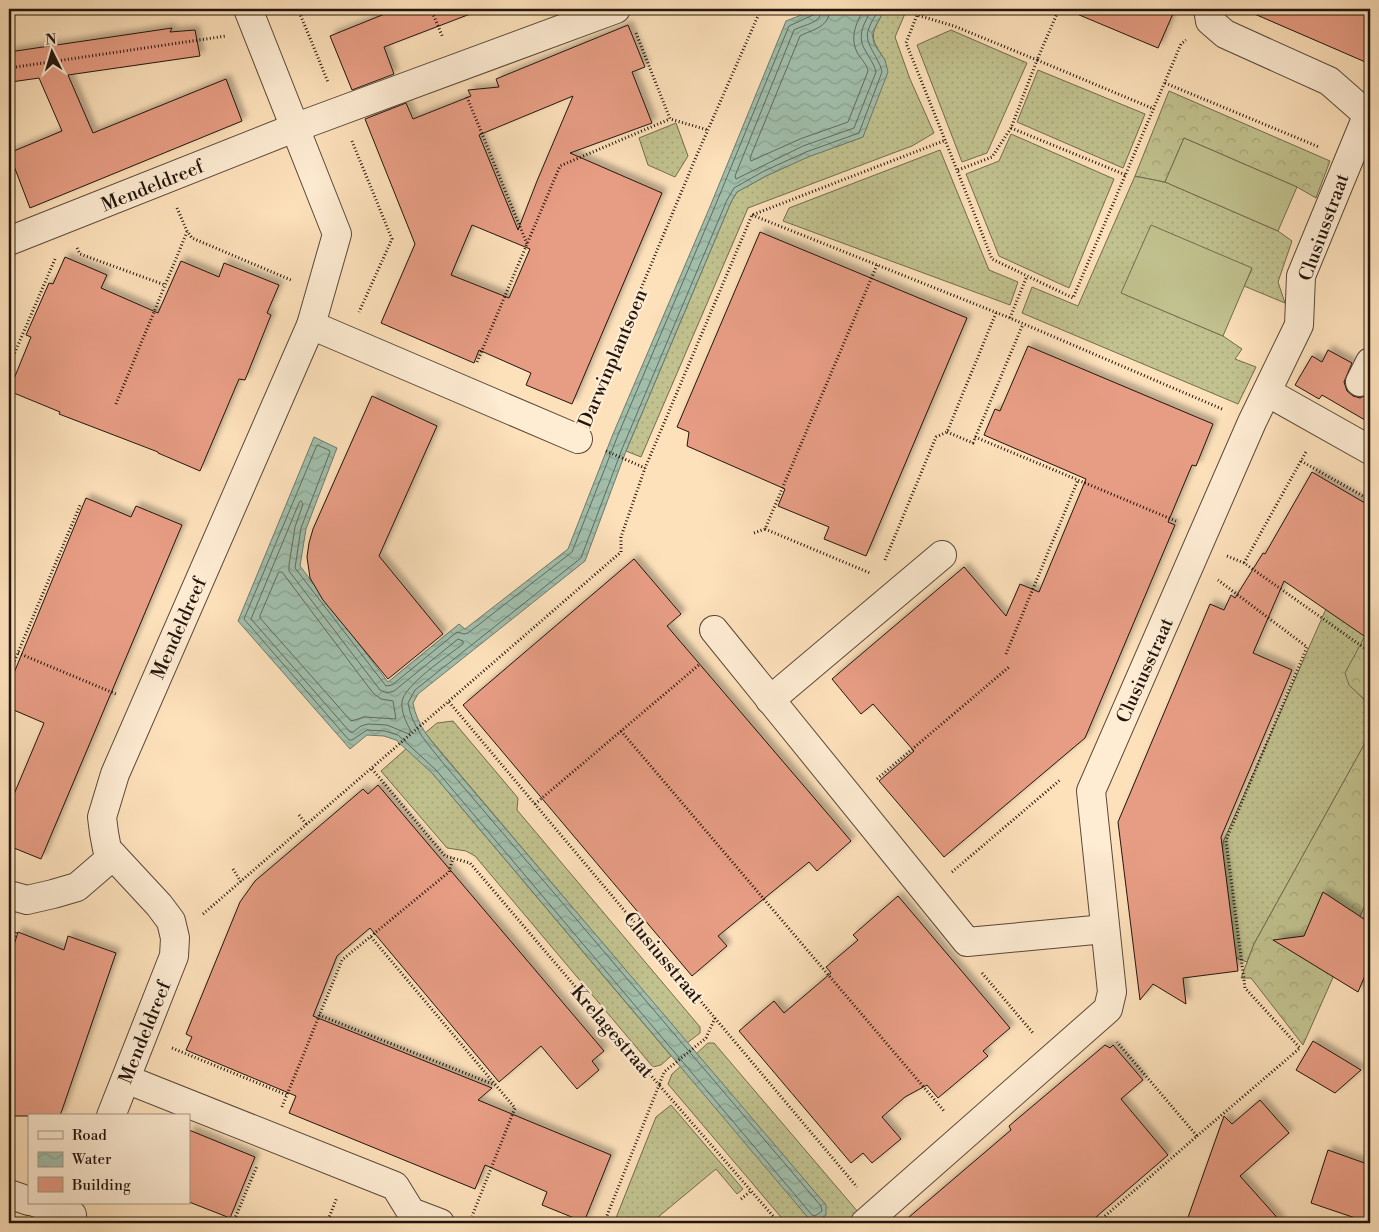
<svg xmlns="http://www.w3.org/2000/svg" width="1379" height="1232" font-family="'Libre Bodoni',serif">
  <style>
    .grass { fill: url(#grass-dots); stroke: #726c4e }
    .forest { fill: url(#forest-crowns); stroke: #726c4e }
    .pitch { fill: #c1c28f; stroke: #726c4e }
    .water { fill: url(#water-waves); stroke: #6e7a6c }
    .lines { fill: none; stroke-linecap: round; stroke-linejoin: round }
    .shore { stroke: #626a5c; stroke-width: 1 }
    .building { fill: #e79d84; stroke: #22150d; fill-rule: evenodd; filter: url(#shadow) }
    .minor-casing { stroke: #594838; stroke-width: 30 }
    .path { stroke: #22150d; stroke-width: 3; stroke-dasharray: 1 2.5; stroke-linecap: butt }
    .minor { stroke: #feecd3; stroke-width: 28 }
    .labels { text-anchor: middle; stroke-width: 4.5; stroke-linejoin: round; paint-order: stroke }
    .street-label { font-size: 19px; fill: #22150d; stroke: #feecd3 }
  </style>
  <defs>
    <pattern id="grass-dots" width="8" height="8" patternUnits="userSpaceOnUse" patternTransform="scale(1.25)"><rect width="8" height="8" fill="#c1c28f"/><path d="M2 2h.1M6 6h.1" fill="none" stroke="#a6a67a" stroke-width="1.8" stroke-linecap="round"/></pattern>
    <pattern id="forest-crowns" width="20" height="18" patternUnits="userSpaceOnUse" patternTransform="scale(1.25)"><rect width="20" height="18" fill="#c1c28f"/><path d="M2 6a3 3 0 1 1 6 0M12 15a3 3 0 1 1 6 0" fill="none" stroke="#a6a67a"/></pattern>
    <pattern id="water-waves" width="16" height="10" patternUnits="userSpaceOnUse" patternTransform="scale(1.25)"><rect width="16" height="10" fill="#a1beab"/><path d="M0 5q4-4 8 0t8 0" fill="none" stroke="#8aa292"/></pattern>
    <filter id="shadow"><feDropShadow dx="4.5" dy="-4.5" stdDeviation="2.5" flood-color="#0004"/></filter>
  </defs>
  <rect width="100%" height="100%" fill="#fde1bb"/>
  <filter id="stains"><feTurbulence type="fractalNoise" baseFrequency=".004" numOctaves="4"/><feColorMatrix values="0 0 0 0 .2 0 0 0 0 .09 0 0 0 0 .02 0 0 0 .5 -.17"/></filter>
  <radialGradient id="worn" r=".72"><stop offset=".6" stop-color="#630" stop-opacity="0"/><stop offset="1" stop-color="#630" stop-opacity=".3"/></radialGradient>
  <g class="grass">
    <path d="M 885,9 L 907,9 L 895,37 L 910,79 L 934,133 L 912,146 L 880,158 L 748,208 L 641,457 L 626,451 L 731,202 L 737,192 L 766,176 L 807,157 L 863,137 L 885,60 C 868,35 871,35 885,9 Z"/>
    <path d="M 951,30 L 1027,63 L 987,153 L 962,162 L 917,45 Z"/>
    <path d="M 1038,70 L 1145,114 L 1123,168 L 1017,122 Z"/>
    <path d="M 676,123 L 688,156 L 675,177 L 648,165 L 639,138 Z"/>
    <path d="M 1011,134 L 1114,179 L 1069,288 L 999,256 L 966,174 L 999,161 Z"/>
    <path d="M 940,150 L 989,270 L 1018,282 L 1010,305 L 783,221 L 789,208 Z"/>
    <path d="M 1135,176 L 1165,182 L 1278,231 L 1292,241 L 1278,282 L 1285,303 L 1244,286 L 1252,269 L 1122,293 L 1223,336 L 1242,349 L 1235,359 L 1256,367 L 1238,404 L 1022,313 L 1032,287 L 1078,306 Z"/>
    <path d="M 1326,609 L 1366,634 L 1349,685 C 1369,703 1372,707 1370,734 L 1254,944 L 1247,962 L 1233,957 L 1222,858 L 1223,842 Z"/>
    <path d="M 453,721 L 518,798 L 517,810 L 700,1027 L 700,1033 L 687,1043 L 425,733 L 437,723 Z"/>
    <path d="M 407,748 L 433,774 L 671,1056 L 661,1065 L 653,1067 L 475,856 L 466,851 L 447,848 L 381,771 Z"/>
    <path d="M 708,1043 L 714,1043 L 858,1212 L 846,1223 L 786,1223 L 668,1084 L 672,1074 L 681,1066 L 699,1087 L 826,1205 L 696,1054 Z"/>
    <path d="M 671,1105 L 743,1189 L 737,1194 L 716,1169 L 651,1223 L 614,1223 L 656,1117 Z"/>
  </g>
  <g class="forest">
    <path d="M 1169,91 L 1330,161 L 1316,198 L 1297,187 L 1184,138 L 1165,182 L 1135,176 Z"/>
    <path d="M 1366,634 L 1370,638 L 1370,712 L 1365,700 L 1349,685 L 1345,673 Z"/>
    <path d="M 1370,728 L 1370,894 L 1303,1045 L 1251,978 L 1241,978 L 1254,944 L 1370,734 Z"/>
  </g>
  <g class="pitch">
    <path d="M 1184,138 L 1297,187 L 1278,231 L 1165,182 Z"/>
    <path d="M 1151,225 L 1252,268 L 1223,336 L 1121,293 Z"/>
  </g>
  <path class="water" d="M 817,9 L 885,9 L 872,33 L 874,44 L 885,60 L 888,72 L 863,137 L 808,157 L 766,176 L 737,192 L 731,202 L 626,451 L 585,561 L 418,694 L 413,703 C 417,726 432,742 447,760 L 826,1205 L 826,1215 L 816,1222 L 810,1220 L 433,774 L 396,740 L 384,736 L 367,735 L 350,749 L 238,621 L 314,437 L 337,448 L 306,529 L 300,566 L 388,682 L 459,624 L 465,629 L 568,549 L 613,434 L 709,209 L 786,21 Z"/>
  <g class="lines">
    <g class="shore">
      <path d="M 816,9 L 813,15 L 789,26 L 713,211 L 618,435 L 572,552 L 468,633 L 464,634 L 457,632 L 392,685 L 386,686 L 295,568 L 301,528 L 330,452 L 329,450 L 317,445 L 244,619 L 349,740 L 352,740 L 367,730 L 385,731 L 398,735 L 436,770 L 812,1215 L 815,1216 L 822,1211 L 821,1206 L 443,763 C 428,744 412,728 408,703 L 415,690 L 581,558 L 622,449 L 727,200 L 734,188 L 764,171 L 806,152 L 859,133 L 882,72 C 880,59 864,44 868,31 C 870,23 876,15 879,9"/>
      <path d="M 822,9 C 821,24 805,24 794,30 L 735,176 L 736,179 L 803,146 L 854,128 L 876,72 C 874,63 869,58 865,50 C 856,35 865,22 872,9"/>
      <path d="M 830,9 C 829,28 813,29 800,36 L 750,158 L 751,161 L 800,139 L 848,122 L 868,71 C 867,65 862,60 858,54 C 849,38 856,23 864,9"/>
      <path d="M 301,501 L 303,504 L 295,527 L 289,565 L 289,571 L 380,690 L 387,693 L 394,691 L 458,639 L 463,641 L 463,644 C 449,655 403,686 402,702 C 401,711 406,723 411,731 L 409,734 L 387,725 L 368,724 L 361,726 L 353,732 L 350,732 L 251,619 L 299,503 Z"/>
      <path d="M 279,572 L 282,572 L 373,693 L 381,699 L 393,701 L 396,719 L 365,717 L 351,721 L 260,618 L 260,616 Z"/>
    </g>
  </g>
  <g class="building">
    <path d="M 397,9 L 477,9 L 478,11 L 384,47 L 394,74 L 352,90 L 330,36 Z"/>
    <path d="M 1065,9 L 1175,9 L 1158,48 Z"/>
    <path d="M 1243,9 L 1358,9 L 1370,14 L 1370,64 Z"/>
    <path d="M 628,25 L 645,67 L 632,72 L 652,123 L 570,153 L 662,193 L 572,404 L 526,385 L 531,373 L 479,350 L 474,363 L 381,323 L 415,244 L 365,119 L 406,103 L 413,119 L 471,96 L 468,90 L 499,87 L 496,79 ZM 573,96 L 537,181 L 518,230 L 479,135 ZM 472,225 L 530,249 L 509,298 L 451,275 Z"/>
    <path d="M 172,28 L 170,32 L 195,30 L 200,56 L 68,75 L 93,133 L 226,79 L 242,121 L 30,208 L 9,153 L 62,131 L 39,78 L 11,82 L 9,52 Z"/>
    <path d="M 760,232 L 967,318 L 866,556 L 824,539 L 829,527 L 778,506 L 785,489 L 687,446 L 689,432 L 677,427 Z"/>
    <path d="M 65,257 L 107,275 L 101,288 L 158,313 L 181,261 L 219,277 L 224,263 L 279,285 L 267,313 L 271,315 L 245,380 L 239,379 L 200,471 L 158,453 L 158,452 L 59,414 L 60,412 L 9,391 L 31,337 L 26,335 L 49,283 L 53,284 Z"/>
    <path d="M 1028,346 L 1213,424 L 1196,466 L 1192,465 L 1168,522 L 1175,525 L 1085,738 L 944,857 L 879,781 L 914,751 L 873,704 L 861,714 L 832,679 L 964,567 L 1006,616 L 1020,584 L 1039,592 L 1086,479 L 984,435 L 995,409 L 1000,411 Z"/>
    <path d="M 1328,350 L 1352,363 L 1344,382 L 1347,391 L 1353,396 L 1360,398 L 1370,393 L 1370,423 L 1322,395 L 1319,399 L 1295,385 L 1312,356 L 1322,362 Z"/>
    <path d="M 372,396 L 437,426 L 379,556 L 443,634 L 388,679 L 323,600 L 310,578 L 307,557 L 309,543 L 313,529 Z"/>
    <path d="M 1312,472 L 1370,506 L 1370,640 L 1284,581 L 1253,653 L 1292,670 L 1221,837 L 1238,971 L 1183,978 L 1186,1004 L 1153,984 L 1140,1000 L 1118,822 L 1210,604 L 1224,610 L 1231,595 L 1235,598 L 1263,553 L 1265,554 Z"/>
    <path d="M 86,498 L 131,517 L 136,506 L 182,525 L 41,859 L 9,846 L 9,806 L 44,723 L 9,708 L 9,685 Z"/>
    <path d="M 634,559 L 681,614 L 667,626 L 851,841 L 817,871 L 809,862 L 718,936 L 727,946 L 692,976 L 463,705 Z"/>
    <path d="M 378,785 L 604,1051 L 592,1061 L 599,1070 L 577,1089 L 541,1046 L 499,1082 L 370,928 L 337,956 L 313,1016 L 492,1088 L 478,1100 L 611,1155 L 584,1222 L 542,1205 L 547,1192 L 485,1165 L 475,1189 L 289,1113 L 296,1096 L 186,1050 L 192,1037 L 186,1034 L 240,902 L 255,881 L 363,789 L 368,794 Z"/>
    <path d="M 1323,892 L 1370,923 L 1370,964 L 1358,992 L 1273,940 L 1304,936 Z"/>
    <path d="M 898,896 L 1010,1028 L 983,1051 L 988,1056 L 938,1098 L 927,1085 L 905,1097 L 882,1117 L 901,1139 L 872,1163 L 863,1153 L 851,1163 L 739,1031 L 774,1001 L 784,1013 L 831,973 L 826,967 L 858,940 L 853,935 Z"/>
    <path d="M 18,932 L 64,950 L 68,936 L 116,953 L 60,1116 L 9,1116 L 9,961 Z"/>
    <path d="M 1313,1041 L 1361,1070 L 1335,1093 L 1296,1070 Z"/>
    <path d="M 1105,1045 L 1110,1048 L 1113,1045 L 1143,1080 L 1121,1099 L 1168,1155 L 1089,1223 L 902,1223 L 1011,1130 L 1009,1126 Z"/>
    <path d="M 1260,1100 L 1289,1133 L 1240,1176 L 1282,1223 L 1186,1223 L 1224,1116 L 1232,1124 Z"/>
    <path d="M 189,1130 L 255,1157 L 230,1218 L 189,1202 Z"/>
    <path d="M 1328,1150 L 1370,1165 L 1370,1223 L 1311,1203 Z"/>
  </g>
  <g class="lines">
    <g class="minor-casing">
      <g id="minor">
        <path d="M 1208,9 L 1210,21 L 1225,34 L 1329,81 L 1370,117"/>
        <path d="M 9,241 L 294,128 L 616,9"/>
        <path d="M 311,325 L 578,439"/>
        <path d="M 1360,382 L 1370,362"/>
        <path d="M 1267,392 L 1370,450"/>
        <path d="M 714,630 L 967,942 L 1105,929"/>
        <path d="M 770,700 L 942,555"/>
        <path d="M 9,895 L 27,900 L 53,894 L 77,887 L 113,856"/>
        <path d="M 126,1079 L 395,1186 L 411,1212 L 440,1223"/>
        <path d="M 111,1116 L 174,956 L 175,938 L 171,921 L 159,905 L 107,849 L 104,833 L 102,817 L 115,774 L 311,325 L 337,234 L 248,9"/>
        <path d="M 9,1194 L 29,1201"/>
        <path d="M 37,1203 L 72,1215"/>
        <path d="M 865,1223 L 1108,1009 L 1112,992 L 1091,791 L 1252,422 L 1299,325 L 1301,276 L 1367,116"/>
      </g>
    </g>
    <g class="path">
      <path d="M 298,9 L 328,82"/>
      <path d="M 431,9 L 443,38"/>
      <path d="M 1059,9 L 1037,60 L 1154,109"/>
      <path d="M 917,15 L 919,9"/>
      <path d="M 636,33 L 670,119 L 708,130"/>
      <path d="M 9,68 L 226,36"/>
      <path d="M 1165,83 L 1319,147"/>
      <path d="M 467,97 L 527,244"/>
      <path d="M 1011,128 L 1126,175"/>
      <path d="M 352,141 L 392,239 L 359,312"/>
      <path d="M 958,170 L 992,157 L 1011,128 L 1037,60 L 954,26 L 917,15 L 906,43 C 935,115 964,187 992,259 L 1073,298 L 1181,44 L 1186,40"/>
      <path d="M 177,208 L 187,231 L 192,238 L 291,280"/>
      <path d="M 752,215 L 1010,318 L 1222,409"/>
      <path d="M 77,248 L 80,254 L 165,285"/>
      <path d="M 1010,318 L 1027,276"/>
      <path d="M 477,362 L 560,166 L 670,119"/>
      <path d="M 9,366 L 55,259"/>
      <path d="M 116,404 L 187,232"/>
      <path d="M 590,411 L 696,157 L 761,9"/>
      <path d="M 947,432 L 973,443 L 1023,324"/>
      <path d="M 975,437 L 1176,521"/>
      <path d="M 606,451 L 645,468"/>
      <path d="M 1301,461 L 1370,500"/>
      <path d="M 765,529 L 870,573"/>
      <path d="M 754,533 L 765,529 L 877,265"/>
      <path d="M 1227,556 L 1244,563 L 1370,652"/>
      <path d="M 885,560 L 936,437 L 947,432 L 996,313"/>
      <path d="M 1244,563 L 1307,450"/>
      <path d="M 18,653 L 116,694"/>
      <path d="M 1006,654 L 1078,480"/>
      <path d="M 9,674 L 81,503"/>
      <path d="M 449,702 L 857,1187"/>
      <path d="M 621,731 L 944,1111"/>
      <path d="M 372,769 L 445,856 L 470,863 L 659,1085 L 604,1223"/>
      <path d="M 877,779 L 1009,667"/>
      <path d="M 535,804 L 700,664"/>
      <path d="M 299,815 L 307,825"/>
      <path d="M 233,869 L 241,882"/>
      <path d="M 952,872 L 1060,780"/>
      <path d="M 203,914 L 621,552 L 621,537 L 645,468 L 752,215 L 946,140"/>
      <path d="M 371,937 L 515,1108 L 472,1216"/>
      <path d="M 9,953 L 17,930"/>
      <path d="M 982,973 L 1033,1033"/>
      <path d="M 319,1015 L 495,1085"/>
      <path d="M 715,1018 L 706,1038 L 664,1072 L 659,1085 L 779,1223"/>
      <path d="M 172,1048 L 287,1095"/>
      <path d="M 282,1107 L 342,960 L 449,872 L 453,858"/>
      <path d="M 1197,1136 L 1300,1048 L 1245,988 L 1226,840 L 1307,647 L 1218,580"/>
      <path d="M 741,1199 L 751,1191"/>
      <path d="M 233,1223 L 257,1166"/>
      <path d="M 327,1223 L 337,1197"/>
      <path d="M 1097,1223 L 1197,1136 L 1117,1042"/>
    </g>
    <use href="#minor" class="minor"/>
  </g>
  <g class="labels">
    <g class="street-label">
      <text transform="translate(152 185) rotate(-22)" y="7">Mendeldreef</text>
      <text transform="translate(1323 227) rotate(-70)" y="7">Clusiusstraat</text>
      <text transform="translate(612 358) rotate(-67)" y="7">Darwinplantsoen</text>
      <text transform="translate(178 628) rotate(-66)" y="7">Mendeldreef</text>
      <text transform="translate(1144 670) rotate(-66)" y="7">Clusiusstraat</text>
      <text transform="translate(664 957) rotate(50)" y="7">Clusiusstraat</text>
      <text transform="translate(613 1031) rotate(49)" y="7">Krelagestraat</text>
      <text transform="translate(144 1032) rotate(-68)" y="7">Mendeldreef</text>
    </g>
  </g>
  <rect width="1379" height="1232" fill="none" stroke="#fde1bb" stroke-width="30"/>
  <rect x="10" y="10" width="1359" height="1212" fill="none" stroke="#22150d" stroke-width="2.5"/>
  <rect x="15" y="15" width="1349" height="1202" fill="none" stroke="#22150d"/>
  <rect x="28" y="1114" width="162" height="90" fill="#feecd3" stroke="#a69684"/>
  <rect x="38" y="1131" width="25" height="8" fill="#feecd3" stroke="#a69684"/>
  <text x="72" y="1140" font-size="15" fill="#22150d">Road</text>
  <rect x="38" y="1152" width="25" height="15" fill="url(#water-waves)" stroke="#a69684"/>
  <text x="72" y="1164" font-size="15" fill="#22150d">Water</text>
  <rect x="38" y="1177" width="25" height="15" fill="#e79d84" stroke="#a69684"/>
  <text x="72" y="1190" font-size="15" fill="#22150d">Building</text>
  <g transform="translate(52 52) rotate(355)" stroke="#feecd3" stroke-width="4" paint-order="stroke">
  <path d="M0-4L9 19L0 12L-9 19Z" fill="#22150d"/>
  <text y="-8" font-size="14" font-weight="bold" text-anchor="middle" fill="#22150d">N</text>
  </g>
  <rect width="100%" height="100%" filter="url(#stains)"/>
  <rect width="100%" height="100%" fill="url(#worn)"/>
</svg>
